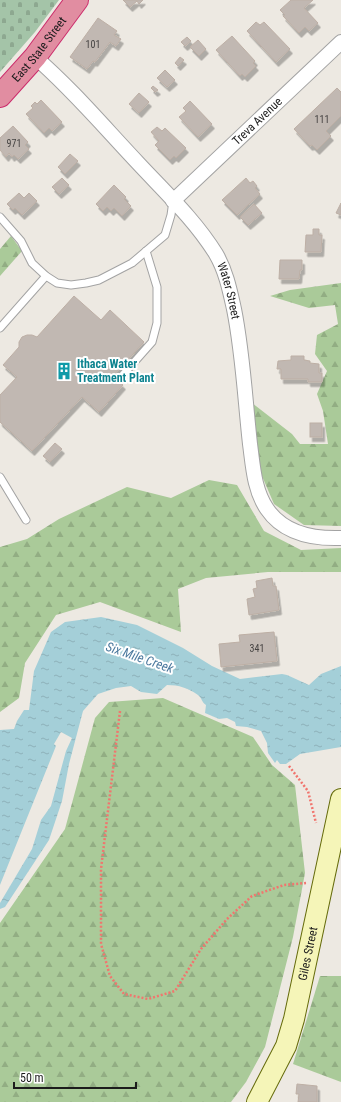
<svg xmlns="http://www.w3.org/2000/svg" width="341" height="1102" font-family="'Roboto Condensed',sans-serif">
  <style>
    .forest { fill: url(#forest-firs) }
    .cemetery { fill: url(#cemetery-stones) }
    .water { fill: url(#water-ripples) }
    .building { fill: #c1b8b2; stroke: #bdafa5; filter: url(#shadow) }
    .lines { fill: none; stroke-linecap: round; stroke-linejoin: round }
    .lane-casing { stroke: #a3a3a3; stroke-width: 9 }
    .street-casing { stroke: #a3a3a3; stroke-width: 16 }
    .secondary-casing { stroke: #656b0b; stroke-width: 22 }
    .highway-casing { stroke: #cc2d6c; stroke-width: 24 }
    .path { stroke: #f1756e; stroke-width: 2.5; stroke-dasharray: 2 2; stroke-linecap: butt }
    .lane { stroke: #fff; stroke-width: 7 }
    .street { stroke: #fff; stroke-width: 14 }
    .secondary { stroke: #f5f5b8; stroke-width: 20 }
    .highway { stroke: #e18da1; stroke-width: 22 }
    .labels { text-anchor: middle; stroke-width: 4; stroke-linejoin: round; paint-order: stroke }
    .number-label { font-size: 10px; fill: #454342 }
    .street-label { font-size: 12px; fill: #1c1c1c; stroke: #fff }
    .culture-label { font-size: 12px; font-weight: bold; fill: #0d838f; stroke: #fff; text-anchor: start }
    .water-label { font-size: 13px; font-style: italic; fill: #4b799e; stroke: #fff }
  </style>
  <defs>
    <pattern id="forest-firs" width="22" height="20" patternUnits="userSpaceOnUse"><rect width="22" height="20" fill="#aaca99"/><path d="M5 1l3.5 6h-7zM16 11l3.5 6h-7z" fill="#92ad83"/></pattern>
    <pattern id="cemetery-stones" width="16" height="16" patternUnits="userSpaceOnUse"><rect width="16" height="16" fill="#a4c4a8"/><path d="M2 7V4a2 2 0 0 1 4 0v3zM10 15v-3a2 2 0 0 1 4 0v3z" fill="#8da890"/></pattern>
    <pattern id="water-ripples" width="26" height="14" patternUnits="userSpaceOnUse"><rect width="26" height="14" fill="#a4cfd8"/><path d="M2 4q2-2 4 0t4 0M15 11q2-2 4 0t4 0" fill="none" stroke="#8db1b9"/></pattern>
    <filter id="shadow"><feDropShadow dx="2.5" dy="4.5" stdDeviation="0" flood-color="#0004"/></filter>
  </defs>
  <rect width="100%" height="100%" fill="#ede9e2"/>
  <g class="forest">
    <path d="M 11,236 L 22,251 L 0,276 L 0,249 Z"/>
    <path d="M 341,283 L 341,526 L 304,525 L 274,504 L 259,469 L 252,403 L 292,434 L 300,444 L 328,444 L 323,411 L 317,394 L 327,371 L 315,354 L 317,335 L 338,324 L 335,305 L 309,308 L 270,296 L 290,290 Z"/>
    <path d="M 209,480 L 237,485 L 264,531 L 301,550 L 341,548 L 341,572 L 268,572 L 206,578 L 178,589 L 181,632 L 100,602 L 56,615 L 25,663 L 19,698 L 0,712 L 0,547 L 27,539 L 59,519 L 127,487 L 171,498 Z"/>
    <path d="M 163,698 L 253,737 L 272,765 L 295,785 L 305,873 L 293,937 L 265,1047 L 246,1082 L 231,1102 L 0,1102 L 0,923 L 65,829 L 95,718 L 109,702 Z"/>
    <path d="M 320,976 L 341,976 L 341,1082 L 293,1064 Z"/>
  </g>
  <path class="cemetery" d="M 0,0 L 59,0 L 35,32 L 0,72 Z"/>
  <path class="water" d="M 101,617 L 137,625 L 183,648 L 212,666 L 240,679 L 282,674 L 287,675 L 309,685 L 321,674 L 341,666 L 341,747 L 300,754 L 286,764 L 280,764 L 277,760 L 275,763 L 268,753 L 267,743 L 261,731 L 247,727 L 236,726 L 235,722 L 227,718 L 219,719 L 205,713 L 206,705 C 202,703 202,698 198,695 C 188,688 179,685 167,685 L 157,694 L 141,692 L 131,686 L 116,688 L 98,694 L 83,711 L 69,764 L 62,801 L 49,840 L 5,907 L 0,909 L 0,903 L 32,849 L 41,820 L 51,806 L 66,751 L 72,738 L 61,732 L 54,744 L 56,746 L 0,885 L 0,730 L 14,729 L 17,721 L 24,710 L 29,710 L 34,671 L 51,632 L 65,622 Z"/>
  <g class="building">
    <path d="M 123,0 L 143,0 L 139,4 L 137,1 L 130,7 Z"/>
    <path d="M 291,0 L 313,0 L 304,8 L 318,23 L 309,31 L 305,27 L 299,33 L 283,16 L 285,15 L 280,10 Z"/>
    <path d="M 98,18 L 117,31 L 114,35 L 121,39 L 116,46 L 110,42 L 95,62 L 93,61 L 87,69 L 70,57 Z"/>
    <path d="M 256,22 L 260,25 L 264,22 L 290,49 L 276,62 L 247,31 Z"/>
    <path d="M 232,36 L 255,61 L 253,63 L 256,66 L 245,77 L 242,74 L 240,76 L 216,50 Z"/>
    <path d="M 187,37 L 191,41 L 185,46 L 181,42 Z"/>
    <path d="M 198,40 L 206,49 L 199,56 L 190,47 Z"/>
    <path d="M 180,57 L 184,60 L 178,66 L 175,63 Z"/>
    <path d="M 165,70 L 175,80 L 167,87 L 157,78 Z"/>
    <path d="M 153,86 L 158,90 L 155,92 L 151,88 Z"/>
    <path d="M 337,88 L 341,92 L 341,116 L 326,131 L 331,136 L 317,150 L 312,145 L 310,146 L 294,129 Z"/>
    <path d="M 139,93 L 149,102 L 139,113 L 129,104 Z"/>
    <path d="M 41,100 L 62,122 L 52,131 L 49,128 L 44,133 L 26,114 L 33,108 L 31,106 L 35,102 L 37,104 Z"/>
    <path d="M 190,101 L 212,124 L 198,137 L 179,117 L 186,111 L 183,108 Z"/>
    <path d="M 13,126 L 28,142 L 25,145 L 29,149 L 18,159 L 14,155 L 12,157 L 9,153 L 6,157 L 0,150 L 0,138 Z"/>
    <path d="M 157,127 L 162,131 L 165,128 L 186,148 L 176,158 L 174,156 L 170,160 L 155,145 L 159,141 L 151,132 Z"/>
    <path d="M 70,154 L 78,161 L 65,174 L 58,167 Z"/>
    <path d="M 62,178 L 69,185 L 59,194 L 52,187 Z"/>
    <path d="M 246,178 L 250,183 L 253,181 L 257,186 L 255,188 L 260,194 L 237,215 L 222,200 Z"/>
    <path d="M 114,185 L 126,197 L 124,199 L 131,206 L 122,216 L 114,208 L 111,211 L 107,207 L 103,211 L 96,204 Z"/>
    <path d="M 19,193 L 24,198 L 29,193 L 37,201 L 22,215 L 15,208 L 13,210 L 7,204 Z"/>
    <path d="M 341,203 L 341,215 L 336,213 Z"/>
    <path d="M 254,204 L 262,213 L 248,225 L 240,217 Z"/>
    <path d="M 313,229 L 319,229 L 319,235 L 322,235 L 321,252 L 305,252 L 306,235 L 313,235 Z"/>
    <path d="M 280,260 L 302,260 L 302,270 L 300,270 L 299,279 L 279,279 Z"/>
    <path d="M 74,296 L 101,320 L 110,310 L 144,342 L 113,376 L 123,385 L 99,412 L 82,397 L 32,451 L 0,422 L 0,395 L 17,377 L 3,365 L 19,347 L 19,342 L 22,337 L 27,335 L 32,335 L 37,337 Z"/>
    <path d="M 291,356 L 304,356 L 304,360 L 310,361 L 310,363 L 319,364 L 319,373 L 322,373 L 322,382 L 308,382 L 308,379 L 281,379 L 281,369 L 277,369 L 278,361 L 291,360 Z"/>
    <rect x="310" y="423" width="12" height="14"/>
    <path d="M 55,443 L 62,449 L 50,462 L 43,456 Z"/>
    <path d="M 272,578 L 273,586 L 276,586 L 279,610 L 249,615 L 247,599 L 255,597 L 253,589 L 257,588 L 256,581 Z"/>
    <path d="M 274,632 L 277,661 L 221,667 L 219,644 L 240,642 L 239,635 Z"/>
    <path d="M 297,1084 L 317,1086 L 317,1102 L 298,1102 L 299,1094 L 296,1094 Z"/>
  </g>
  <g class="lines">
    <g class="lane-casing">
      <g id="lane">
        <path d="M 0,217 L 21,241 L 32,263 L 46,276 L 57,283 L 71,285 L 86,283 L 99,280 L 132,263 L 165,235 L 171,215 L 173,201"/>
        <path d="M 0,328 L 46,276"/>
        <path d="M 121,377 L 152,342 L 157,323 L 157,287 L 146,251"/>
        <path d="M 0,477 L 26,520"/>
      </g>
    </g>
    <g class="street-casing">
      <g id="street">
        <path id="s1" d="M 35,57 C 72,89 104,127 138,163 C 165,192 195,220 216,254 C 226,271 230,291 234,309 C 243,354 245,399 250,444 C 253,466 254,490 267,509 C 284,534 313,539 341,538"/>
        <path id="s2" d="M 173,201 L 341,42"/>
      </g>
    </g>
    <g class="secondary-casing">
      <g id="secondary">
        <path id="s3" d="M 257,1102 L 286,1046 L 294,1019 L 341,799"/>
      </g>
    </g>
    <g class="highway-casing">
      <g id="highway">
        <path id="s4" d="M 0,96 L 35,57 L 77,0"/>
      </g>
    </g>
    <g class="path">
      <path d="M 120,711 L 101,869 L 101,944 L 110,976 L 124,994 L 148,999 L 175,991 L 201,949 L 227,919 L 252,896 L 284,885 L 306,883"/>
      <path d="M 289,766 L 308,791 L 316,823"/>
    </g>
    <use href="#lane" class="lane"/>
    <use href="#street" class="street"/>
    <use href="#secondary" class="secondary"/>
    <use href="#highway" class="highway"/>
  </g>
  <defs>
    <g id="building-bare" transform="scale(1.38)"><path d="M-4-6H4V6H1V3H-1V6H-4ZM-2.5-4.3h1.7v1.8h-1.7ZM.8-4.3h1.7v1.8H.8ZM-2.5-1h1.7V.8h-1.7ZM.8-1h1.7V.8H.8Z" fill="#0f9aa8" stroke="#fff" stroke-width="2.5" paint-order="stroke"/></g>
  </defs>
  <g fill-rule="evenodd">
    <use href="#building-bare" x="64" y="371"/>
  </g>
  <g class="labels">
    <g class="number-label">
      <text x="93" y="48">101</text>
      <text x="322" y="123">111</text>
      <text x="14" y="147">971</text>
      <text x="257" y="652">341</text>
    </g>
    <g class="street-label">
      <text dy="4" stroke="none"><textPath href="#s4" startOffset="61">East State Street</textPath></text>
      <text dy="4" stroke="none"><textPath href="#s2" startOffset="116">Treva Avenue</textPath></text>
      <text dy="4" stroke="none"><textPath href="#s1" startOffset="307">Water Street</textPath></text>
      <text dy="4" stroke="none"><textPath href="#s3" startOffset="158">Giles Street</textPath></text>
    </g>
    <g class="culture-label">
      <text x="77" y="368">Ithaca Water<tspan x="77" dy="14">Treatment Plant</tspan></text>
    </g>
    <g class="water-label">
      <text transform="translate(140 657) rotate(19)" y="5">Six Mile Creek</text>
    </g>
  </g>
  <path d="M14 1082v6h122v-6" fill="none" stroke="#1c1c1c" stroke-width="2"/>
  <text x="20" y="1082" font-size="12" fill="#1c1c1c" stroke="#ffffff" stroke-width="3" paint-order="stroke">50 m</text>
</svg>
